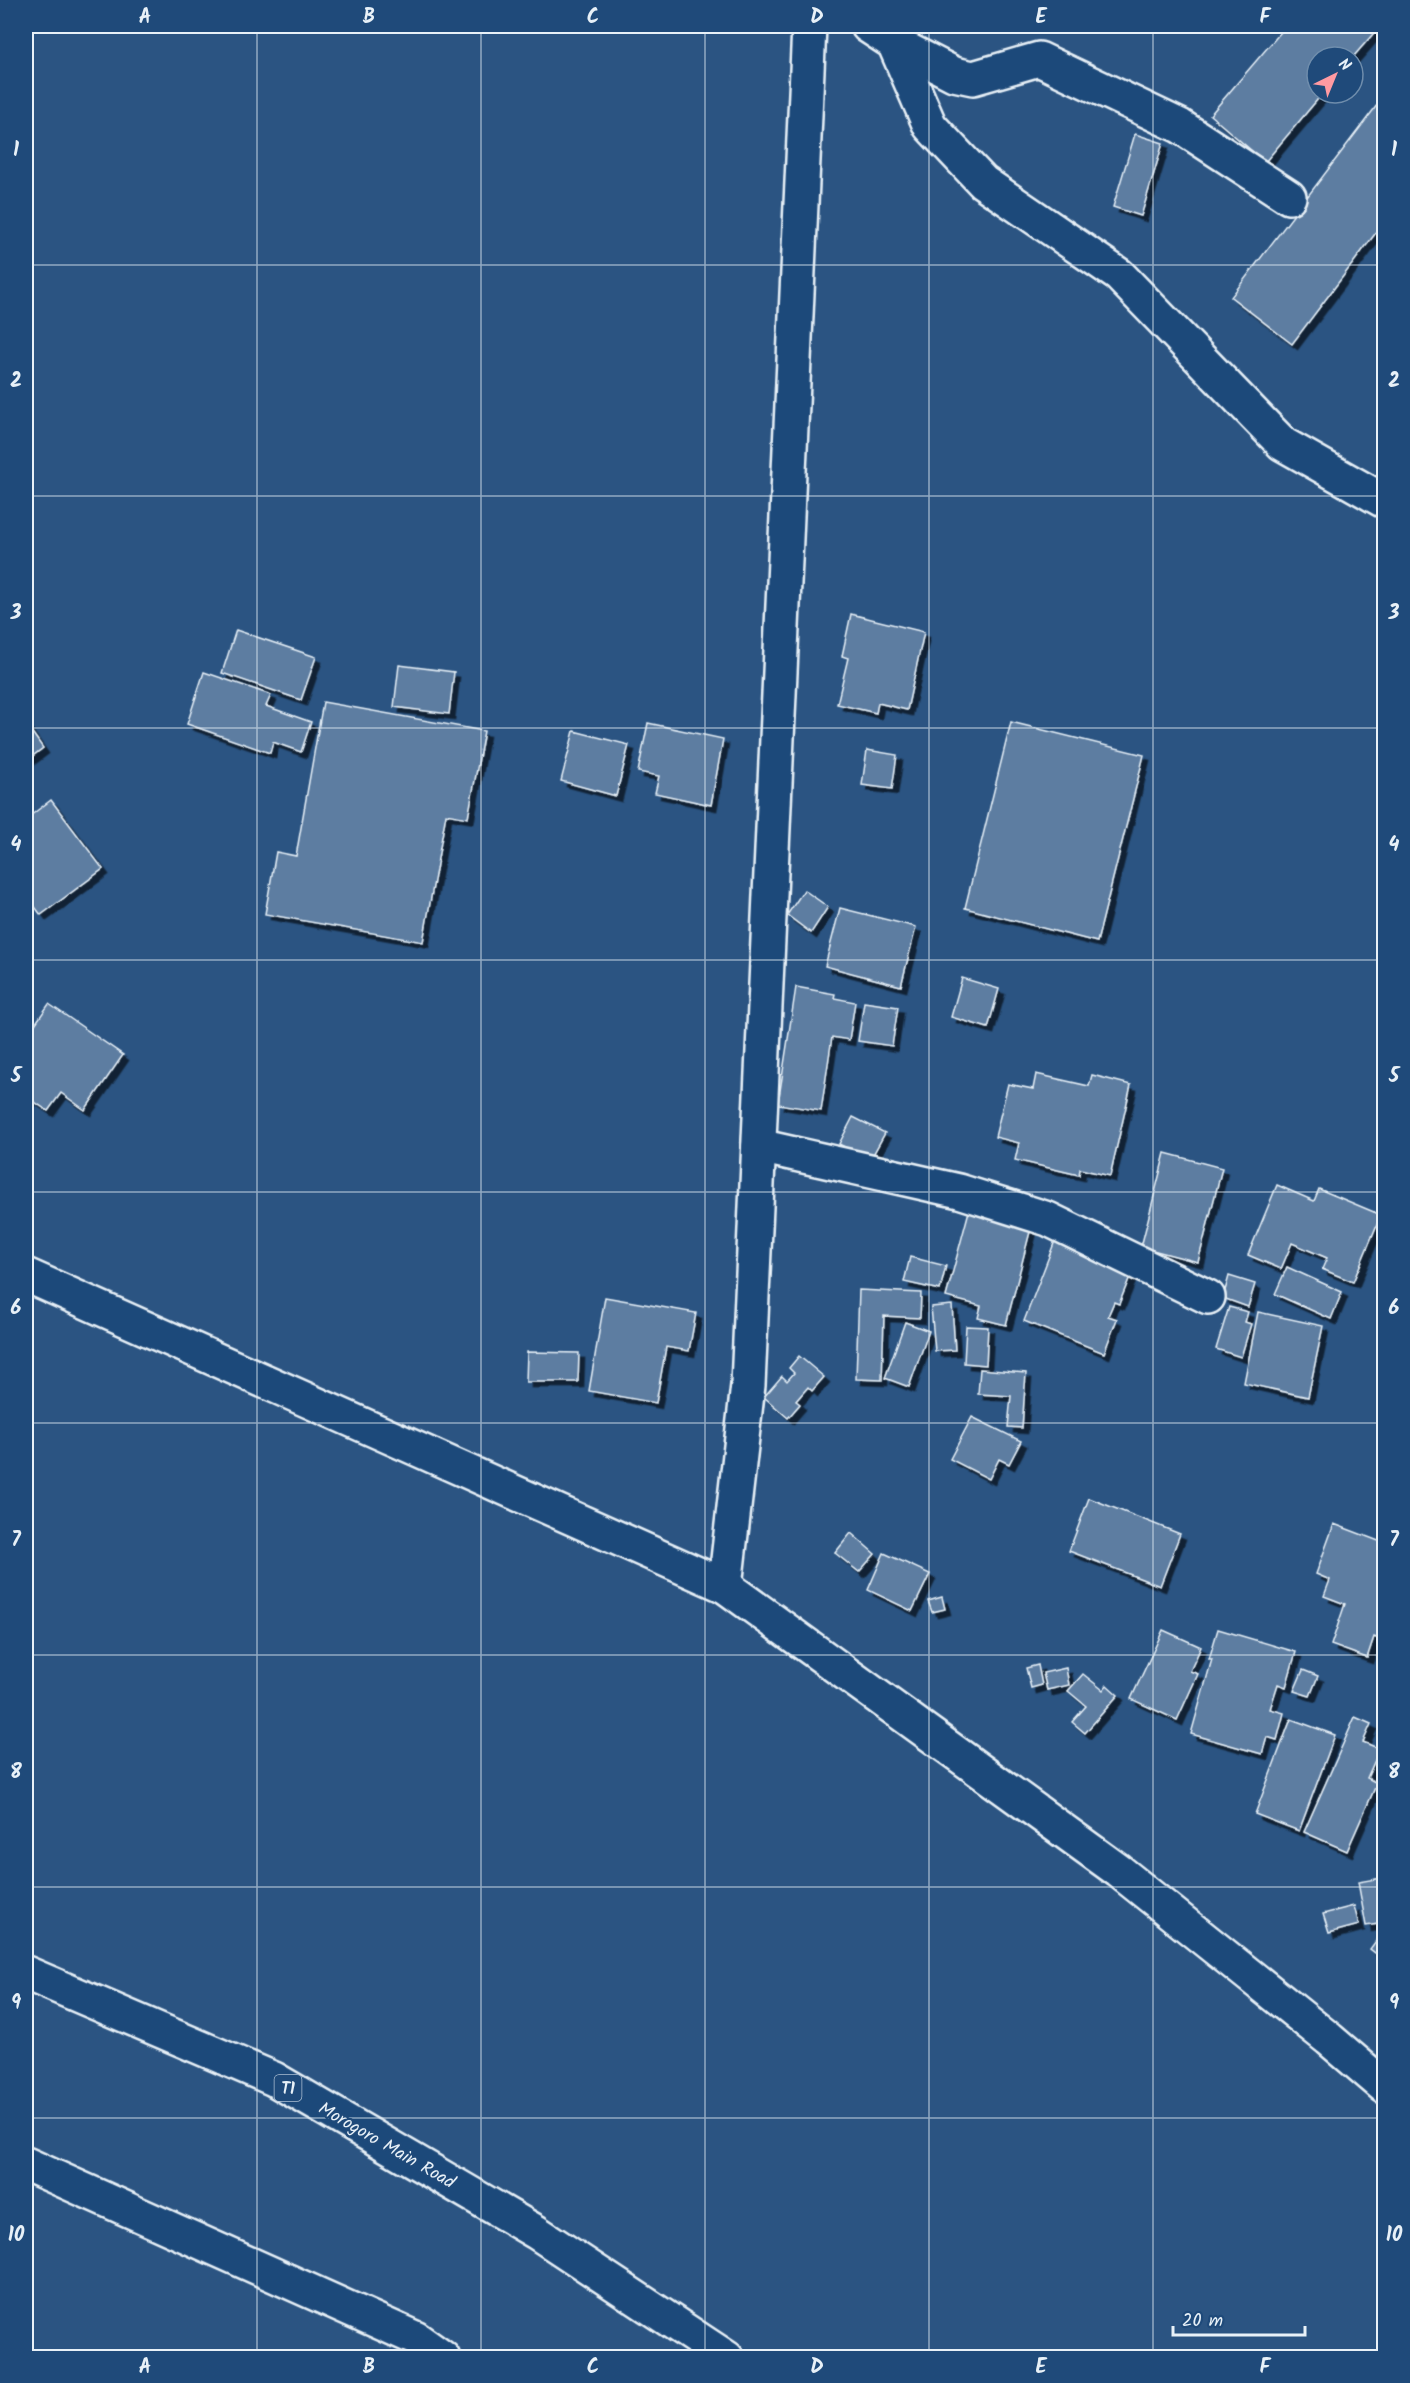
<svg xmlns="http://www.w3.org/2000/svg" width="1410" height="2383" font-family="Kalam,sans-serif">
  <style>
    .building { fill: #5d7da1; stroke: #e8f1f8; stroke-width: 1.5; filter: url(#shadow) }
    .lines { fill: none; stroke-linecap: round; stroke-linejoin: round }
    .minor-casing { stroke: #e8f1f8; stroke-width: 38 }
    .highway-casing { stroke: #e8f1f8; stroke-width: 38 }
    .minor { stroke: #1f4a7a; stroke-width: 33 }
    .highway { stroke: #1f4a7a; stroke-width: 33 }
    .grid { fill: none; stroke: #e8f1f8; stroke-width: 1.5; stroke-opacity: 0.55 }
    .labels { text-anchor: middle; stroke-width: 4.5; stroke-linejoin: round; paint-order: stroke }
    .shield { fill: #1f4a7a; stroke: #acbfd2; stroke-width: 1.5 }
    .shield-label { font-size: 16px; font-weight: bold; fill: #e8f1f8 }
    .street-label { font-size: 18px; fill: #e8f1f8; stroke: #1f4a7a }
    .neatline { fill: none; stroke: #e8f1f8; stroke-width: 2 }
    .grid-label { font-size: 20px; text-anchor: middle; font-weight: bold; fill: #e8f1f8 }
  </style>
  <defs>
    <filter id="shadow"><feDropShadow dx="5.5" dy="5.5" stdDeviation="0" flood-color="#0009"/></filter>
  </defs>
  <rect width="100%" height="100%" fill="#2b5482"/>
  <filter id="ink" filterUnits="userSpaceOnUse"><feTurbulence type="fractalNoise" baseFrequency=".0167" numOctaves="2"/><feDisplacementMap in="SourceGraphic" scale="12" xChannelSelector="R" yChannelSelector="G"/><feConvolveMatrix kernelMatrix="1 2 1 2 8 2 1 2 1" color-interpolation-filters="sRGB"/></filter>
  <g filter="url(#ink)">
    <g class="building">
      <path d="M 1286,26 L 1380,26 L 1353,57 L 1317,57 L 1317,93 L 1323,93 L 1265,162 L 1210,115 Z"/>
      <path d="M 1384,96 L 1384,222 L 1292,344 L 1231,297 Z"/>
      <path d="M 1135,134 L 1163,143 L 1141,216 L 1113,207 Z"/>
      <path d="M 851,614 L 924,632 L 907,710 L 878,703 L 876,713 L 837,704 L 848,658 L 842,656 Z"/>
      <path d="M 236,630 L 316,657 L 301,700 L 222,673 Z"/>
      <path d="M 399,665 L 454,672 L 449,714 L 394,707 Z"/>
      <path d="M 204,672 L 271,695 L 266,706 L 311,722 L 301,752 L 273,742 L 270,753 L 187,724 Z"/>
      <path d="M 323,702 L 484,731 L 468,818 L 446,814 L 423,942 L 265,914 L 276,852 L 296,856 Z"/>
      <path d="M 1011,722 L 1144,755 L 1097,942 L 965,908 Z"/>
      <path d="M 648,723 L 723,739 L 711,805 L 655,793 L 659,776 L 638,772 Z"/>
      <path d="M 26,724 L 43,748 L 26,761 Z"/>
      <path d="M 574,731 L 629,745 L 616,796 L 561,781 Z"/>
      <path d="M 867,750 L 897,755 L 892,789 L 862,785 Z"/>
      <path d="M 51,800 L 103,869 L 41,915 L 26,895 L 26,819 Z"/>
      <path d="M 804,890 L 828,907 L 811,933 L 787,915 Z"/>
      <path d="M 840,908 L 916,927 L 901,986 L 825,966 Z"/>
      <path d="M 962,978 L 999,989 L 988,1028 L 951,1017 Z"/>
      <path d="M 796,987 L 835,994 L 834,998 L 855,1002 L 849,1040 L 832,1037 L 821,1111 L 778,1104 Z"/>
      <path d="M 864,1002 L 898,1007 L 892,1046 L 858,1041 Z"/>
      <path d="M 49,1004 L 123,1055 L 85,1110 L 61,1093 L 48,1111 L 26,1096 L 26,1037 Z"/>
      <path d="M 1036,1074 L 1089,1086 L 1092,1075 L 1131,1085 L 1110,1176 L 1080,1169 L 1079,1175 L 1015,1160 L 1019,1143 L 995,1137 L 1008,1084 L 1033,1089 Z"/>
      <path d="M 853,1117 L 885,1133 L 870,1160 L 839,1144 Z"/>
      <path d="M 1165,1153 L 1222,1168 L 1198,1262 L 1141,1247 Z"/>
      <path d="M 1277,1185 L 1314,1201 L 1319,1189 L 1381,1215 L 1353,1282 L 1322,1269 L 1327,1258 L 1292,1243 L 1281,1269 L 1248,1255 Z"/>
      <path d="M 972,1200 L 1034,1216 L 1006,1325 L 978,1318 L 981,1306 L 946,1297 Z"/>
      <path d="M 1058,1233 L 1135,1264 L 1119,1304 L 1114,1302 L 1108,1316 L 1117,1319 L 1104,1353 L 1024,1321 Z"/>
      <path d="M 910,1257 L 946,1266 L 940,1290 L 904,1282 Z"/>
      <path d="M 1287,1267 L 1342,1292 L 1331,1319 L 1275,1294 Z"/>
      <path d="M 1229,1276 L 1255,1284 L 1248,1307 L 1223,1298 Z"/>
      <path d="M 859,1290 L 921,1293 L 920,1318 L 884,1316 L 882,1380 L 856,1379 Z"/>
      <path d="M 605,1297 L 696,1313 L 689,1351 L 666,1347 L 656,1403 L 589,1391 Z"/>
      <path d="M 952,1305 L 955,1350 L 935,1351 L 931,1307 Z"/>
      <path d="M 1229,1307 L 1248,1312 L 1245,1322 L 1251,1324 L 1241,1357 L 1216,1349 Z"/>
      <path d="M 1258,1312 L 1323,1326 L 1308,1397 L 1244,1383 Z"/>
      <path d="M 905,1322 L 929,1331 L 909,1387 L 885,1378 Z"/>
      <path d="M 966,1326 L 988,1327 L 986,1365 L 964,1363 Z"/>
      <path d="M 527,1352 L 579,1353 L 578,1382 L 526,1382 Z"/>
      <path d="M 799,1356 L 824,1377 L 812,1391 L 808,1387 L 796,1401 L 800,1404 L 788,1418 L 764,1397 L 782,1376 L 787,1381 L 794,1373 L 789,1368 Z"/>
      <path d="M 980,1369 L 1026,1373 L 1022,1428 L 1008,1427 L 1011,1396 L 978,1394 Z"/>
      <path d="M 972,1417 L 1021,1441 L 1009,1464 L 999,1459 L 989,1479 L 950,1459 Z"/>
      <path d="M 1089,1498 L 1180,1534 L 1160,1586 L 1069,1551 Z"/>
      <path d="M 1334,1524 L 1384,1543 L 1384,1641 L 1374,1637 L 1367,1658 L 1331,1645 L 1345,1604 L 1324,1596 L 1330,1580 L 1316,1574 Z"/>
      <path d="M 851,1533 L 875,1554 L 859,1572 L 835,1553 Z"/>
      <path d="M 884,1553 L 930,1574 L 912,1611 L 868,1590 Z"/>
      <path d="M 942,1597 L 945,1609 L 932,1612 L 928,1601 Z"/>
      <path d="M 1218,1629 L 1296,1652 L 1286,1687 L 1278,1684 L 1270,1709 L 1284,1713 L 1277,1740 L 1267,1737 L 1262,1754 L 1191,1734 L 1212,1659 L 1209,1659 Z"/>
      <path d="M 1163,1630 L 1201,1647 L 1190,1671 L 1198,1674 L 1177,1720 L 1131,1699 Z"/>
      <path d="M 1038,1665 L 1042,1685 L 1031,1688 L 1026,1668 Z"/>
      <path d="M 1066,1668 L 1069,1685 L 1047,1690 L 1043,1673 Z"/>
      <path d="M 1303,1670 L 1318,1676 L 1310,1696 L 1294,1691 Z"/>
      <path d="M 1083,1674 L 1103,1690 L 1107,1685 L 1118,1695 L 1085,1733 L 1072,1722 L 1086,1706 L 1068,1691 Z"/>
      <path d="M 1355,1717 L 1371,1724 L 1363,1742 L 1380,1749 L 1367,1778 L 1377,1783 L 1347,1851 L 1304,1832 Z"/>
      <path d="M 1291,1719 L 1335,1735 L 1299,1831 L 1255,1814 Z"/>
      <path d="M 1381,1878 L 1384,1901 L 1384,1923 L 1366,1926 L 1358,1882 Z"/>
      <path d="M 1354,1906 L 1359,1925 L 1329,1933 L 1323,1914 Z"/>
      <path d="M 1384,1930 L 1384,1958 L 1383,1959 L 1370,1949 Z"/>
    </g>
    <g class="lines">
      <g class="minor-casing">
        <g id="minor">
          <path d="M 868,26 L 894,43 L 930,126 L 983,182 L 1119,275 L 1283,444 L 1384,501"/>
          <path d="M 894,43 L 954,74 L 973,78 L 1039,59 L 1180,126 L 1289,197"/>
          <path d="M 759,1146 L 959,1191 L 1048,1219 L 1208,1297"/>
          <path d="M 26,1275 L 725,1586 L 1119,1871 L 1329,2039 L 1384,2086"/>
          <path d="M 725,1586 L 748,1385 L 809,26"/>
        </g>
      </g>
      <g class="highway-casing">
        <g id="highway">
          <path d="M 26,1973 L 274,2079 L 536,2232 L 727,2358"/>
          <path d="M 26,2164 L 415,2338 L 443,2358"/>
        </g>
      </g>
      <use href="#minor" class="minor"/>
      <use href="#highway" class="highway"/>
    </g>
  </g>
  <path class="grid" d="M 257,26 L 257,2358M 481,26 L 481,2358M 705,26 L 705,2358M 929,26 L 929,2358M 1153,26 L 1153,2358M 26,265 L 1384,265M 26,496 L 1384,496M 26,728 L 1384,728M 26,960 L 1384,960M 26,1192 L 1384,1192M 26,1423 L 1384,1423M 26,1655 L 1384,1655M 26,1887 L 1384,1887M 26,2118 L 1384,2118"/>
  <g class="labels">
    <rect class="shield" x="274.5" y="2075" width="27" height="26" rx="4.5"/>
    <g class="shield-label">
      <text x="288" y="2094">T1</text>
    </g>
    <g class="street-label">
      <text transform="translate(387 2145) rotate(30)" y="6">Morogoro Main Road</text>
    </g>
  </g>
  <rect width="1410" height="2383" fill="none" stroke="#1f4a7a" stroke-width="66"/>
  <g transform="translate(1335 75) rotate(43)"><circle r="28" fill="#1f4a7a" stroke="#6f8dac" stroke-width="1.5"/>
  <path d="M0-4.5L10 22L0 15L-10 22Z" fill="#ff9aa2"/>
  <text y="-9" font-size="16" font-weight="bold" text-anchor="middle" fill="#e8f1f8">N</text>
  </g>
  <path d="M1173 2326v9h132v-9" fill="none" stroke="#e8f1f8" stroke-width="3"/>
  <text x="1182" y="2326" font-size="18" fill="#e8f1f8" stroke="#1f4a7a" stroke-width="4.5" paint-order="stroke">20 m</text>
  <rect x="33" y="33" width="1344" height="2317" class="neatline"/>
  <g class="grid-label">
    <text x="145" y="23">A</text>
    <text x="369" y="23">B</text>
    <text x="593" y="23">C</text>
    <text x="817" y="23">D</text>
    <text x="1041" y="23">E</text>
    <text x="1265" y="23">F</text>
    <text x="16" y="156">1</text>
    <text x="1394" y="156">1</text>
    <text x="16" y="387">2</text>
    <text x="1394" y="387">2</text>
    <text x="16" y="619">3</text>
    <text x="1394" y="619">3</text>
    <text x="16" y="851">4</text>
    <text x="1394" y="851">4</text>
    <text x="16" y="1082">5</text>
    <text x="1394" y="1082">5</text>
    <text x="16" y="1314">6</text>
    <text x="1394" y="1314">6</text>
    <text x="16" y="1546">7</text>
    <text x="1394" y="1546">7</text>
    <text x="16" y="1778">8</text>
    <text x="1394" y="1778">8</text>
    <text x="16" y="2009">9</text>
    <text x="1394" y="2009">9</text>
    <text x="16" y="2241">10</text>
    <text x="1394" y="2241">10</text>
    <text x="145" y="2373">A</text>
    <text x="369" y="2373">B</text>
    <text x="593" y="2373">C</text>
    <text x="817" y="2373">D</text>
    <text x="1041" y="2373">E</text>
    <text x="1265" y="2373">F</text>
  </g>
</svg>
